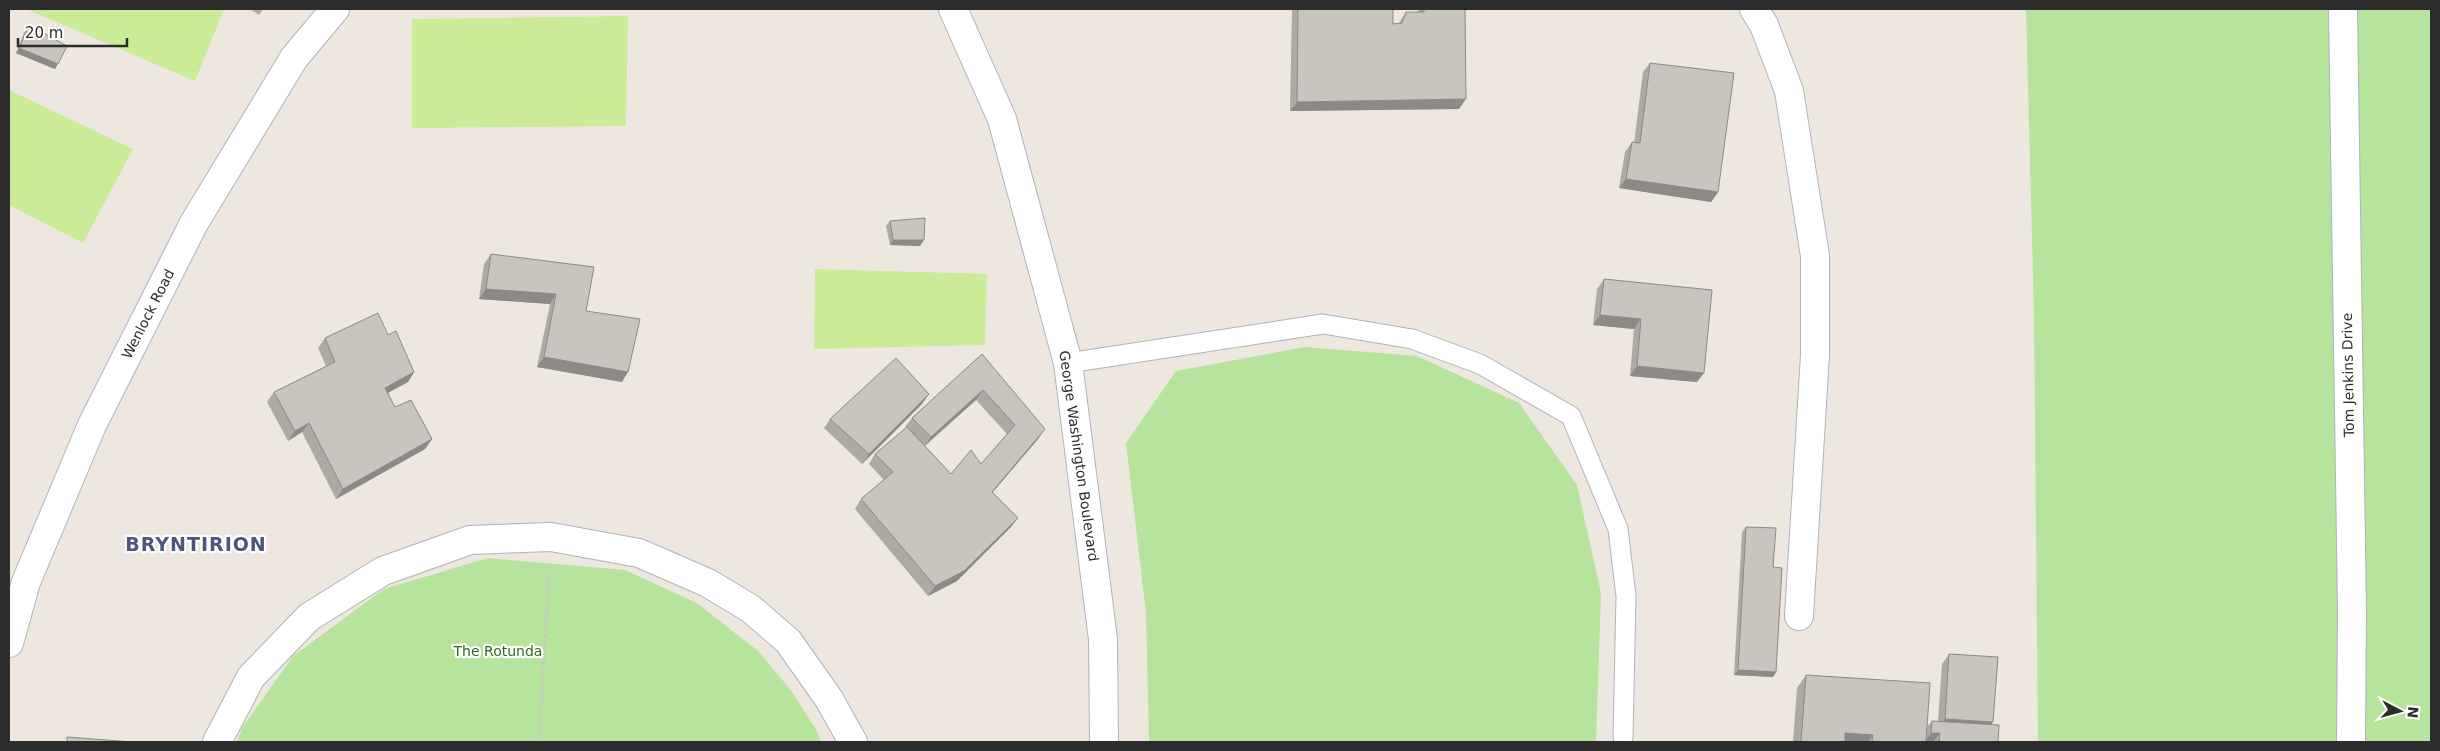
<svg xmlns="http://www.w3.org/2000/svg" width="2440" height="751" font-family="'DejaVu Sans',sans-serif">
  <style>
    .grass { fill: #b6e49c }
    .pitch { fill: #caeb98 }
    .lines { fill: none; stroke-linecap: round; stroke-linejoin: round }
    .lane-casing { stroke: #afb2bc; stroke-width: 21 }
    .street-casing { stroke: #afb2bc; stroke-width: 30 }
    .path { stroke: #c8c8c8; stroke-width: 3; stroke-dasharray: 4 2.5; stroke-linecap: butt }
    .lane { stroke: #fff; stroke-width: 19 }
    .street { stroke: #fff; stroke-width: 28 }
    .wall { fill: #ada9a3; fill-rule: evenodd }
    .shaded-wall { fill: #8d8985 }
    .building { fill: #c9c4be; stroke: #8d8985 }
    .labels { text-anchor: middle; stroke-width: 4.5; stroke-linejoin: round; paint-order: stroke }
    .street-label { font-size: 14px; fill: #2c2c2c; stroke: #fff }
    .park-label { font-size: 14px; fill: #2e6b1b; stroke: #fff }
    .district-label { font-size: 19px; font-weight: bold; letter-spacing: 1px; fill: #4c567d; stroke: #fff }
  </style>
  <rect width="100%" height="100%" fill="#eee7df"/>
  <g class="grass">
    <path d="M 2026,9 L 2431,9 L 2431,742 L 2038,742 L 2034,315 Z"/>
    <path d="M 1305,347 L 1417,356 L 1519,403 L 1577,485 L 1601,593 L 1596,742 L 1149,742 L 1146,613 L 1126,443 L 1176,371 Z"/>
    <path d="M 488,558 L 625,570 L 697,603 L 758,651 L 790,689 L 817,731 L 821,742 L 237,742 L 242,728 L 293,656 L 384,589 Z"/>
  </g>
  <g class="pitch">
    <path d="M 26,9 L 224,9 L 195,81 Z"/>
    <path d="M 628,16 L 626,126 L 412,128 L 412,19 Z"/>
    <path d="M 9,90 L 133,149 L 83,243 L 9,205 Z"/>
    <path d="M 815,269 L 987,274 L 985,345 L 814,349 Z"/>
  </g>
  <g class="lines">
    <g class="lane-casing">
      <path id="lane" d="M 1068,363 L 1323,324 L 1412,339 L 1480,364 L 1571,416 L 1618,529 L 1626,596 L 1623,737"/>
    </g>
    <g class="street-casing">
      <g id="street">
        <path d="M 953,9 L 1002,119 L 1068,363 L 1103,639 L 1104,742"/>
        <path d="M 1754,9 L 1764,25 L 1789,91 L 1815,256 L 1815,355 L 1799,616"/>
        <path d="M 2343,9 L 2352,611 L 2351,742"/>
        <path d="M 9,643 L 26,582 L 92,425 L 194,223 L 294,58 L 335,9"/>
        <path d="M 217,742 L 251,677 L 309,617 L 383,571 L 470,540 L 551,537 L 639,553 L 708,583 L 751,609 L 788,641 L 829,699 L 853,742"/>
      </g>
    </g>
    <path class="path" d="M 539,742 L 549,571"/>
    <use href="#lane" class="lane"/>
    <use href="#street" class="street"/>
  </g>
  <g class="wall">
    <path d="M 250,9 L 263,9 L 259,15 Z"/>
    <path d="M 1292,9 L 1393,9 L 1393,24 L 1399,23 L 1406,12 L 1418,12 L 1419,9 L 1465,9 L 1459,109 L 1290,111 Z"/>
    <path d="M 29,25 L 55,69 L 16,53 L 25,30 Z"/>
    <path d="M 1650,63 L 1718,192 L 1711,202 L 1619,188 L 1625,152 L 1632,142 L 1634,143 L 1643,72 Z"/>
    <path d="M 890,221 L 920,246 L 890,245 L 886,226 Z"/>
    <path d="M 491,254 L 586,311 L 622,382 L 537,367 L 550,304 L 479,299 L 484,264 Z"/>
    <path d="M 1604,279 L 1697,382 L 1630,376 L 1634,329 L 1593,325 L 1597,289 Z"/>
    <path d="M 388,335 L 414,372 L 408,382 L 388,393 L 395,407 L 432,439 L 425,449 L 336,499 L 302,432 L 288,441 L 267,402 L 274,392 L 326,366 L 318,348 L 325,338 Z"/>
    <path d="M 982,354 L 1038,439 L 993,492 L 1011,527 L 957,581 L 928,596 L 855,509 L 861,499 L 884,480 L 869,464 L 875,454 L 906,428 L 905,427 L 912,418 ZM 976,400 L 1007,434 L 981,464 L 951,474 L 925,446 Z"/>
    <path d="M 922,404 L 862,464 L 824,428 L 830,419 Z"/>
    <path d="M 1746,527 L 1773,567 L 1776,672 L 1773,677 L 1734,675 L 1742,532 Z"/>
    <path d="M 1949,654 L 1991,724 L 1998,742 L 1793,742 L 1797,688 L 1806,675 L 1927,727 L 1932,721 L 1938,721 L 1942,664 Z"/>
  </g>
  <g class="shaded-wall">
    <path d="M 19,48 L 58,64 L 55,69 L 16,53 Z"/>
    <path d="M 1466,99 L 1459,109 L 1290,111 L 1297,102 Z"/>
    <path d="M 1626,179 L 1718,192 L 1711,202 L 1619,188 Z"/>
    <path d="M 893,240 L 924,240 L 920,246 L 890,245 Z"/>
    <path d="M 486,289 L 556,294 L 550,304 L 479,299 Z"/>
    <path d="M 1600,315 L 1641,319 L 1634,329 L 1593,325 Z"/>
    <path d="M 544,357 L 628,372 L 622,382 L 537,367 Z"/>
    <path d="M 1637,366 L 1704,373 L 1697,382 L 1630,376 Z"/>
    <path d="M 414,372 L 408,382 L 378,398 L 385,388 Z"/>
    <path d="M 983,390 L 976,400 L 924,446 L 931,437 Z"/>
    <path d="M 929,394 L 922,404 L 862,464 L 869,454 Z"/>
    <path d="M 309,423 L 302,432 L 288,441 L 295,431 Z"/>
    <path d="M 1045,429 L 1038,439 L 985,501 L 992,492 Z"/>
    <path d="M 432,439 L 425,449 L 336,499 L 343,489 Z"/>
    <path d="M 1018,518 L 1011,527 L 957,581 L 928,596 L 935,586 Z"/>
    <path d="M 1738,670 L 1776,672 L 1773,677 L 1734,675 Z"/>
    <path d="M 1945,719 L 1993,722 L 1987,731 L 1938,728 Z"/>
    <path d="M 1845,733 L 1873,735 L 1868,742 L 1839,742 Z"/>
    <path d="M 1931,733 L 1940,733 L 1933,742 L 1925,742 Z"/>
  </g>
  <g class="building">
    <path d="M 1298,9 L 1393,9 L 1393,24 L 1402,23 L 1406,12 L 1424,12 L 1424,9 L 1465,9 L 1466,99 L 1297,102 Z"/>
    <path d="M 29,25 L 67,46 L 58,64 L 19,48 Z"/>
    <path d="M 1650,63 L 1734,73 L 1718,192 L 1626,179 L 1632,142 L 1640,143 Z"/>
    <path d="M 925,218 L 924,240 L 893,240 L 890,221 Z"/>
    <path d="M 491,254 L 594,267 L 586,311 L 640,319 L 628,372 L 544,357 L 556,294 L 486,289 Z"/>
    <path d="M 1604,279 L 1712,290 L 1704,373 L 1637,366 L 1641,319 L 1600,315 Z"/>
    <path d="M 378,313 L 388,335 L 396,331 L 414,372 L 385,388 L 395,407 L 411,400 L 432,439 L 343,489 L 309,423 L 295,431 L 274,392 L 335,362 L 325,338 Z"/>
    <path d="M 982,354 L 1045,429 L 992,492 L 1018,518 L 964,571 L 935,586 L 861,499 L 893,472 L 875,454 L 907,427 L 951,474 L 971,450 L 981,464 L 1015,425 L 983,390 L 931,437 L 912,418 Z"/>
    <path d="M 896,358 L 929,394 L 869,454 L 830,419 Z"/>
    <path d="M 1746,527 L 1776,528 L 1773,567 L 1782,568 L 1776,672 L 1738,670 Z"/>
    <path d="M 1949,654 L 1998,657 L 1993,722 L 1945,719 Z"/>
    <path d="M 1806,675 L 1930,683 L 1926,742 L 1872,742 L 1873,735 L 1845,733 L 1845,742 L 1801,742 Z"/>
    <path d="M 1932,721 L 1999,725 L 1998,742 L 1939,742 L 1940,733 L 1931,733 Z"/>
    <path d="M 67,737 L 133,742 L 67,742 Z"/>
  </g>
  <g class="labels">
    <g class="street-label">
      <text transform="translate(148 314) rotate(-63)" y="5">Wenlock Road</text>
      <text transform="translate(2348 375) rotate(-91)" y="5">Tom Jenkins Drive</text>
      <text transform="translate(1079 456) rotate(82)" y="5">George Washington Boulevard</text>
    </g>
    <g class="park-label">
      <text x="498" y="656">The Rotunda</text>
    </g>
    <g class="district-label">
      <text x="196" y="551">BRYNTIRION</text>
    </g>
  </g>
  <rect width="2440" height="751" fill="none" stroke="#2c2c2c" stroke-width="20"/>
  <g transform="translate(2400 711) rotate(96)" stroke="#ffffff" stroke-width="4" paint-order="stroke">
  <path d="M0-4L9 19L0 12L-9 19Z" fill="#2c2c2c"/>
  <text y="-8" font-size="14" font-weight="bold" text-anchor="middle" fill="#2c2c2c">N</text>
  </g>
  <path d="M18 38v8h109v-8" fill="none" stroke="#2c2c2c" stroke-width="2.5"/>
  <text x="25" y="38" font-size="15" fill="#2c2c2c" stroke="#ffffff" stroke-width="4" paint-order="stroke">20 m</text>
</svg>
